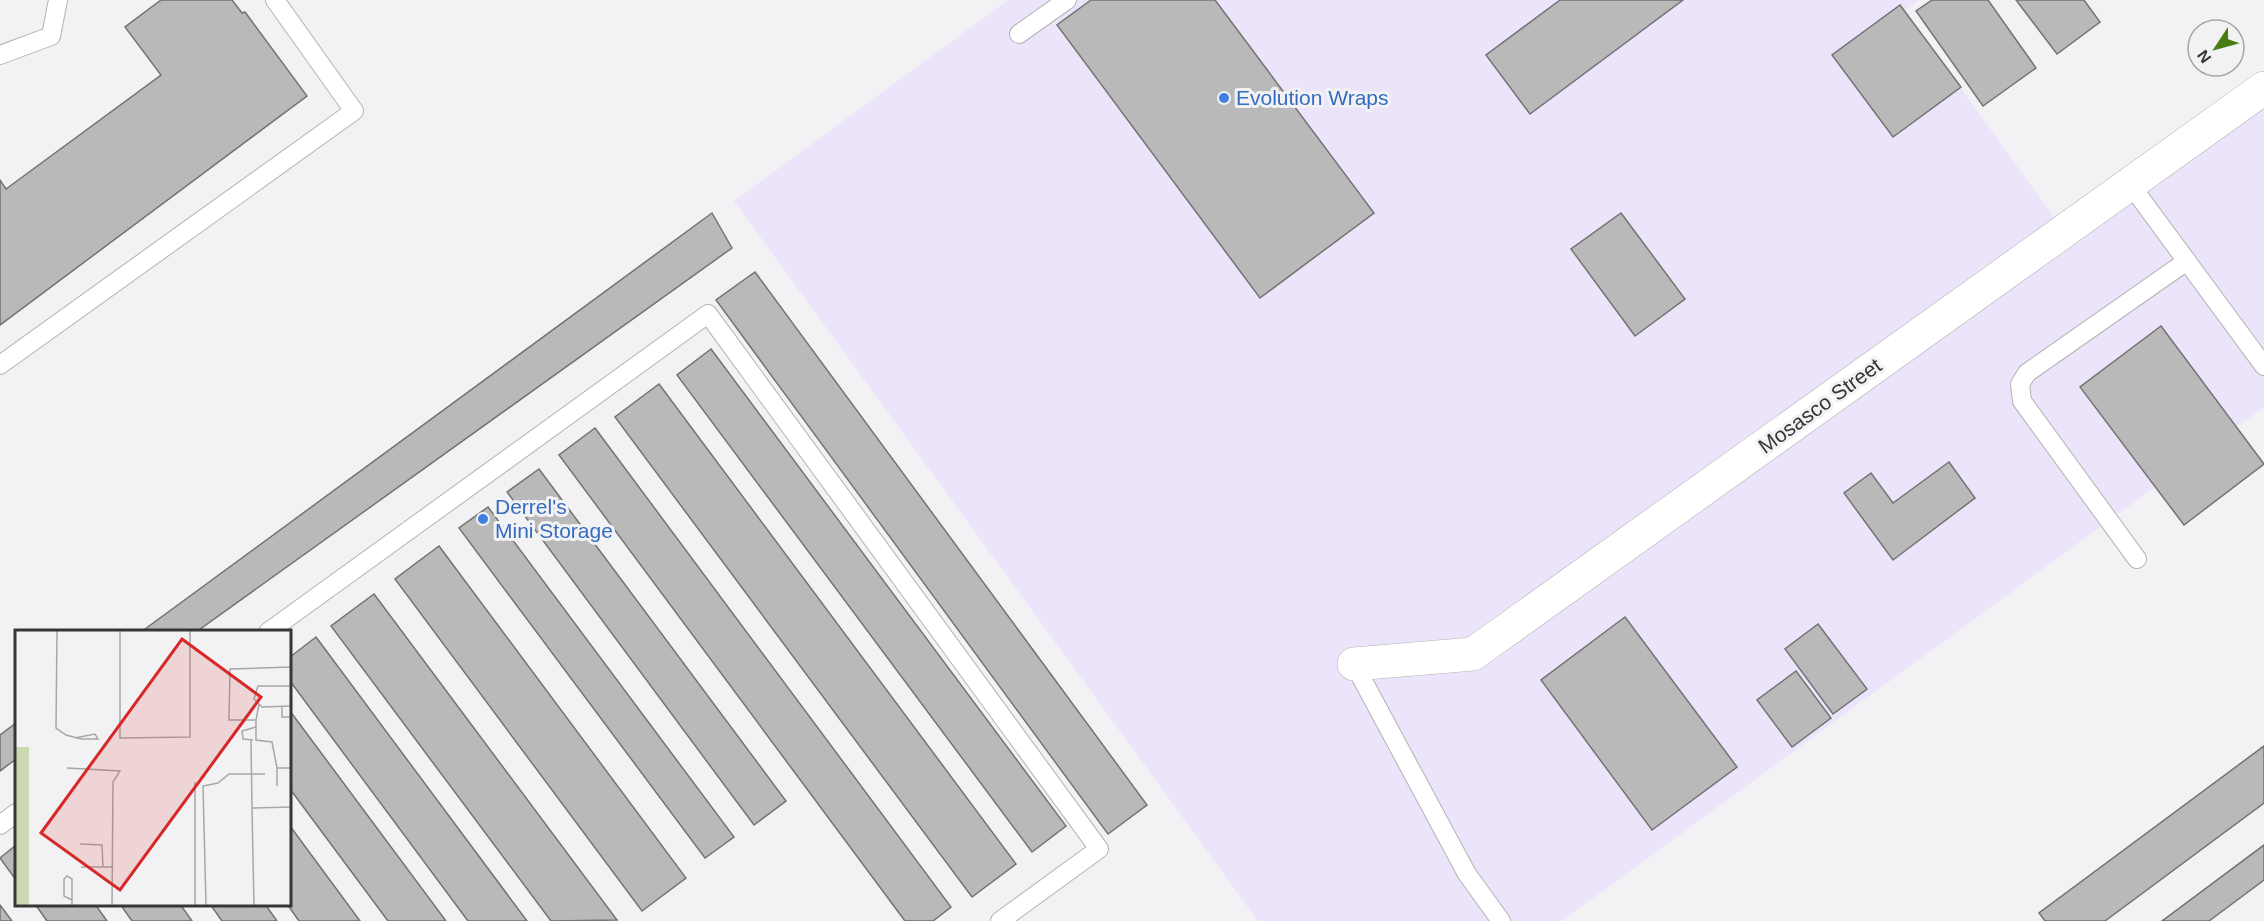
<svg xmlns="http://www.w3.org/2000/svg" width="2264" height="921" font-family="Arial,sans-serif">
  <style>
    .industrial { fill: #ece4fa }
    .building { fill: #bab9ba; stroke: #747374; stroke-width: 1.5 }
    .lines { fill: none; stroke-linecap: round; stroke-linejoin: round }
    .lane-casing { stroke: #b2b3b4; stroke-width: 20 }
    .street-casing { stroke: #b2b3b4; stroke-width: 34 }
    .lane { stroke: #fff; stroke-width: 18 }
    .street { stroke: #fff; stroke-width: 33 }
    .shop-dot { fill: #3f7fe0; stroke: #f2f2f4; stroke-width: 2 }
    .labels { text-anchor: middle; stroke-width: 6; stroke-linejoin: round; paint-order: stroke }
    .shop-label { font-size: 21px; fill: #366cbe; stroke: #f2f2f4; text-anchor: start }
    .street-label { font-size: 21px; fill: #363637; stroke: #f2f2f4 }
    .inset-road { fill: none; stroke: #a7a7a8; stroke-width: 1.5 }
    .view { fill: #d62828; fill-opacity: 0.15; stroke: #d62828; stroke-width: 3 }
    .inset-edge { fill: none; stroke: #363637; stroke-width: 3 }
  </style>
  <rect width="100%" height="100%" fill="#f2f2f4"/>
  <path class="industrial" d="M 1008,0 L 1919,0 L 1905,11 L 2061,227 L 2264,80 L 2264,407 L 1562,921 L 1258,921 L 734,201 Z"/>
  <g class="building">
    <path d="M 161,0 L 232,0 L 242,13 L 245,12 L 307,96 L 0,325 L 0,180 L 6,189 L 161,75 L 125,27 Z"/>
    <path d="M 1091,0 L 1215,0 L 1374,213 L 1260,298 L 1057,25 Z"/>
    <path d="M 1560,0 L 1683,0 L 1530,114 L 1486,55 Z"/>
    <path d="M 1932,0 L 1988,0 L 2036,68 L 1983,106 L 1916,11 Z"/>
    <path d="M 2016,0 L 2084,0 L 2100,22 L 2057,54 Z"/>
    <path d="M 1900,5 L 1961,87 L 1893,137 L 1832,55 Z"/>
    <path d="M 712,213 L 732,248 L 196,632 L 141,632 Z"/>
    <path d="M 1621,213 L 1685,299 L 1635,336 L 1571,249 Z"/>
    <path d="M 755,272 L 1147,805 L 1108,834 L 716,300 Z"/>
    <path d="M 2161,326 L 2264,464 L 2184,525 L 2080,387 Z"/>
    <path d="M 711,349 L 1066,826 L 1032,852 L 677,375 Z"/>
    <path d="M 659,384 L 1016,864 L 972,897 L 615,417 Z"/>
    <path d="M 595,428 L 951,907 L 933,921 L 905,921 L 559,455 Z"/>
    <path d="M 1949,462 L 1975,498 L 1893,560 L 1844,493 L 1871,473 L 1893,503 Z"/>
    <path d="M 539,469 L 786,801 L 754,825 L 507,492 Z"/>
    <path d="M 488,507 L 734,837 L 705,858 L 459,528 Z"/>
    <path d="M 439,546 L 686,878 L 642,911 L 395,579 Z"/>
    <path d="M 374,594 L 617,920 L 551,921 L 331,626 Z"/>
    <path d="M 1625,617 L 1737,767 L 1652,830 L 1541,680 Z"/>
    <path d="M 1818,624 L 1867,689 L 1833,714 L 1785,649 Z"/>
    <path d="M 316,637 L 527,921 L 468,921 L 290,681 L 290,657 Z"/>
    <path d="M 1796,671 L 1831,718 L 1792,747 L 1757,700 Z"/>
    <path d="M 290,711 L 446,921 L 388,921 L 290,789 Z"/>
    <path d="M 16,723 L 16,759 L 0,771 L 0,735 Z"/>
    <path d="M 2264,746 L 2264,803 L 2105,921 L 2045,921 L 2039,913 Z"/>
    <path d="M 290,826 L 360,921 L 299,921 L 287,904 L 290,904 Z"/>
    <path d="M 16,845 L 16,880 L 0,858 Z"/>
    <path d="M 2264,845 L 2264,880 L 2209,921 L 2162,921 Z"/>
    <path d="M 35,904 L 95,904 L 107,921 L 47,921 Z"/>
    <path d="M 120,904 L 180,904 L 192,921 L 132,921 Z"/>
    <path d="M 210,904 L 265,904 L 277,921 L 222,921 Z"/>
    <path d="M 0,905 L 12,921 L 0,921 Z"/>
  </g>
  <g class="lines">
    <g class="lane-casing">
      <g id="lane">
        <path d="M 1019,34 L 1067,0"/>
        <path d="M 0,55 L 51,36 L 58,0"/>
        <path d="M 2130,184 L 2264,366"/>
        <path d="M 0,365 L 354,111 L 275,0"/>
        <path d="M 2137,559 L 2022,401 L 2020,384 L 2027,373 L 2187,261"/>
        <path d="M 268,632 L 708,314 L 1099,849 L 1000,921"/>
        <path d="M 1354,664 L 1467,874 L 1501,921"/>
        <path d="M 0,825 L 16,813"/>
      </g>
    </g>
    <g class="street-casing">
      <path id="street" d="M 1354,664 L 1473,654 L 2264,88"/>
    </g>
    <use href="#lane" class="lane"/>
    <use href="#street" class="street"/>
  </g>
  <g class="shop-dot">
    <circle cx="1224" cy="98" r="6"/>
    <circle cx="483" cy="519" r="6"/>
  </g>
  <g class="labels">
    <g class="shop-label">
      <text x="1236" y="105">Evolution Wraps</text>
      <text x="495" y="514">Derrel's<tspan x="495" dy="24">Mini Storage</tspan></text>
    </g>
    <g class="street-label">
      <text transform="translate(1820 406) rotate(-36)" y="7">Mosasco Street</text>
    </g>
  </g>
  <g transform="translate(15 630)">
    <rect width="276" height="276" fill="#f2f2f4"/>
    <path d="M 0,117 L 14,117 L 14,276 L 0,276 Z" fill="#cad9af"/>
    <path class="inset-road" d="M 42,0 L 41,98 L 51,105 L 66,109 L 83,109 L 80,104 L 60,108M 105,0 L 105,108 L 175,107 L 175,0M 276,56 L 243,56 L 239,69 L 247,77 L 276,76M 244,74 L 241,90 L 214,90 L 215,39 L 276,37M 267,77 L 267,87 L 276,87M 241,90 L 241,110 L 257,112 L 262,138M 236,110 L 237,178M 238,110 L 228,109 L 227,101 L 241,97M 52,138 L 105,141 L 98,152 L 97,276M 180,152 L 180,276M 262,156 L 262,138 L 276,138M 65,214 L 87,215 L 88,237M 66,237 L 98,237M 57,276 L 57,249 L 52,246 L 49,249 L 49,266 L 57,270M 191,276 L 188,156 L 203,153 L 214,144 L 250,144M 239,276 L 237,178 L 276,177"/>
    <path class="view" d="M 167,9 L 246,67 L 105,260 L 26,203 Z"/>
    <rect width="276" height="276" class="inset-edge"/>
  </g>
  <g transform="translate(2216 48) rotate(234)"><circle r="28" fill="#f2f2f4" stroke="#a7a7a8" stroke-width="1.5"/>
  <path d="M0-4.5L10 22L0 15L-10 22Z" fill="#477d11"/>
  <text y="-9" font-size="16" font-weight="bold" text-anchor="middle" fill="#363637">N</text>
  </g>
</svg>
